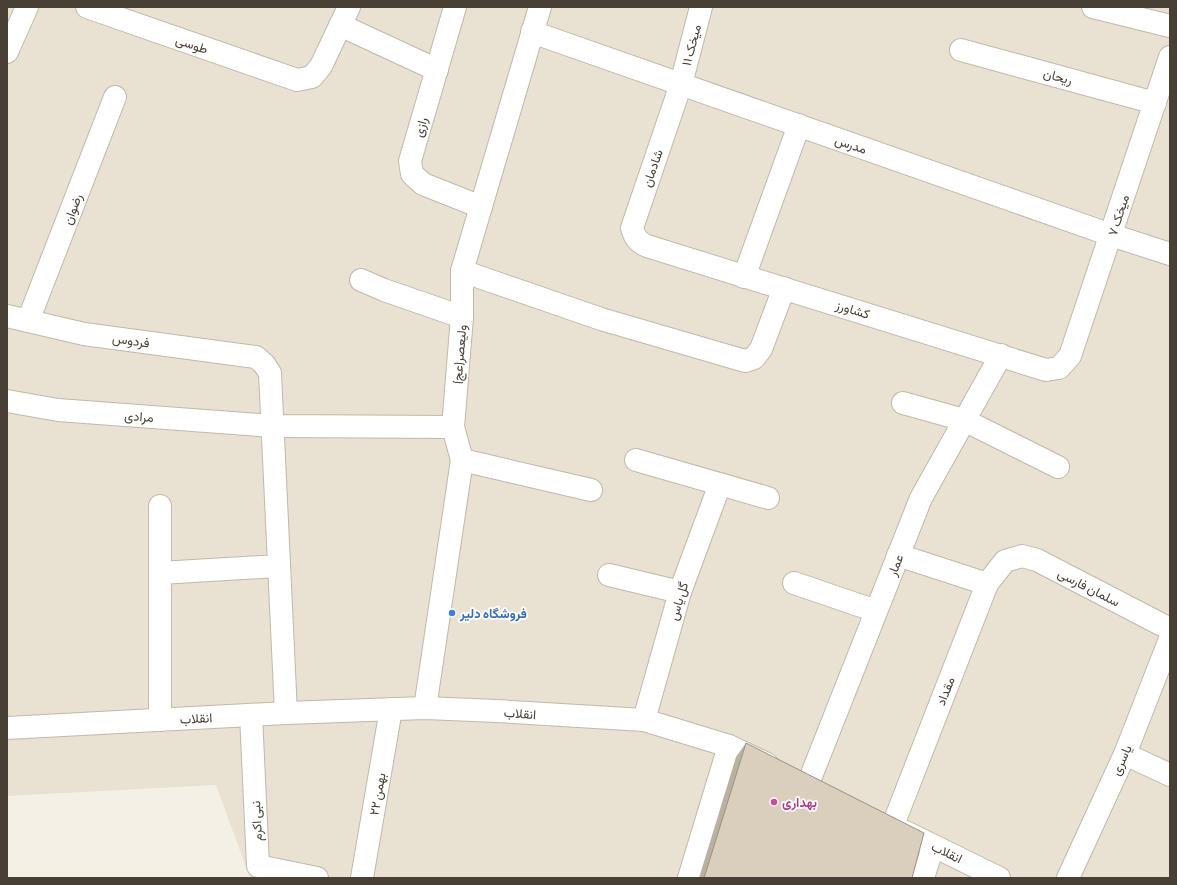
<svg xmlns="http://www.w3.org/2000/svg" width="1177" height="885" font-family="'Sofia Sans Condensed',Vazirmatn,sans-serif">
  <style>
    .residential { fill: #e9e2d3 }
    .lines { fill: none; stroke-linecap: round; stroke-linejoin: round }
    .minor-casing { stroke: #c1b8a7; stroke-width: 24 }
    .minor { stroke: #fff; stroke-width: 22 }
    .wall { fill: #bbb1a2 }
    .building { fill: #dacebc; stroke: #999084 }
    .shop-dot { fill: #3f7fe0; stroke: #fff; stroke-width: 1.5 }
    .hotel-dot { fill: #d1479c; stroke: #fff; stroke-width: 1.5 }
    .labels { text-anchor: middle; stroke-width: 3.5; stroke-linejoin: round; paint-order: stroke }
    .street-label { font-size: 13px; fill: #484034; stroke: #fff }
    .shop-label { font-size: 13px; font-weight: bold; fill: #366cbe; stroke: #fff; text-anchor: start }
    .hotel-label { font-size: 13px; font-weight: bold; fill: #b23c85; stroke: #fff; text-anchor: start }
  </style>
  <rect width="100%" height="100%" fill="#f4f0e5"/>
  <path class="residential" d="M 7,7 L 1170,7 L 1170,878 L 250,878 L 216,785 L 7,796 Z"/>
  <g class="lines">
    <g class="minor-casing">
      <g id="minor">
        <path d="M 87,7 L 297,80 L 312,77 L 321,66 L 349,7"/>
        <path d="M 455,7 L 410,161 L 412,174 L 423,184 L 481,207"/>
        <path d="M 701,7 L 681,84 L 632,228 C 635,238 638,242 647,246 L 1046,370 L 1059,368 L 1070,356 L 1170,57"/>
        <path d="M 1093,7 L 1170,26"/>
        <path d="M 340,25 L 437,70"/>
        <path d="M 532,32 L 1111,235 L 1170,254"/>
        <path d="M 961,50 L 1155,103"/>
        <path d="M 7,52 L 27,7"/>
        <path d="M 462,271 L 601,319 L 745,361 L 754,358 L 761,349 L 784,288"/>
        <path d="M 744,277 L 799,125"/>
        <path d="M 361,280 L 384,290 L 462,317"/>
        <path d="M 7,316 L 84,334 L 256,357 L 264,364 L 270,373 L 286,713"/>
        <path d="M 28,321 L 115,97"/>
        <path d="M 7,401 L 58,410 L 272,426 L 453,427"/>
        <path d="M 903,403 L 964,420 L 1058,467"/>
        <path d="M 462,460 L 591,490"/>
        <path d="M 636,460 L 768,498"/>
        <path d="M 898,555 L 987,584"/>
        <path d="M 160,573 L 279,566"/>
        <path d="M 609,575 L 680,592"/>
        <path d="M 794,583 L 876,611"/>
        <path d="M 425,708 L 462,460 L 453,427 L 462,317 L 462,271 L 540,7"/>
        <path d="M 251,715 L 258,866 L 317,878"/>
        <path d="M 160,720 L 160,506"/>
        <path d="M 644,720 L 680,592 L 720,484"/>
        <path d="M 7,728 L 286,713 L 425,708 L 497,711 L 644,720 L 729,746 L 767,764"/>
        <path d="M 1125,754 L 1170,775"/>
        <path d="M 808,784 L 921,498 L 1001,355"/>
        <path d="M 893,825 L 987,584 L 1005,561 L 1022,556 L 1037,560 L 1170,629"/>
        <path d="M 895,827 L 999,878"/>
        <path d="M 362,878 L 391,709"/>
        <path d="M 689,878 L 729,746"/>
        <path d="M 923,878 L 933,846"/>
        <path d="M 1068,878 L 1125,754 L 1170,639"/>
      </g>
    </g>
    <use href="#minor" class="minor"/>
  </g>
  <path class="wall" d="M 746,743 L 912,878 L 699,878 L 736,757 Z"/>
  <path class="building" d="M 746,743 L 924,833 L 912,878 L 704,878 Z"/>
  <circle class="shop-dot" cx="452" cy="613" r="4"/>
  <circle class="hotel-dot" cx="774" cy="802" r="4"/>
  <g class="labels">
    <g class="street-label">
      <text transform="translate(192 44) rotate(19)" y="5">طوسی</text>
      <text transform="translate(691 45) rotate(-75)" y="5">میخک ۱۱</text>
      <text transform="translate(1058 76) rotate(15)" y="5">ریحان</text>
      <text transform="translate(420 127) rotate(-74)" y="5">رازی</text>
      <text transform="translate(851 144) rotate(19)" y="5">مدرس</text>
      <text transform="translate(652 168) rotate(-71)" y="5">شادمان</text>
      <text transform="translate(72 209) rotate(-69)" y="5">رضوان</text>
      <text transform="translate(1118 215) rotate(-72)" y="5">میخک ۷</text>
      <text transform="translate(853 309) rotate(17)" y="5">کشاورز</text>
      <text transform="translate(131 340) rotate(8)" y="5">فردوس</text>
      <text transform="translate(459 354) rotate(-85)" y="5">ولیعصر(عج)</text>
      <text transform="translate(139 416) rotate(4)" y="5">مرادی</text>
      <text transform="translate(895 565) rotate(-69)" y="5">عمار</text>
      <text transform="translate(1089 587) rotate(27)" y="5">سلمان فارسی</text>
      <text transform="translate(678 601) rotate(-73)" y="5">گل یاس</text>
      <text transform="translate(945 691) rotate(-69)" y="5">مقداد</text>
      <text transform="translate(520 713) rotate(4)" y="5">انقلاب</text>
      <text transform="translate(196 718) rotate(-3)" y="5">انقلاب</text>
      <text transform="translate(1121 760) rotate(-66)" y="5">یاسری</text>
      <text transform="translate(377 794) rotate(-80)" y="5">۲۲ بهمن</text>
      <text transform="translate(256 821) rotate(-93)" y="5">نبی اکرم</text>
      <text transform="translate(947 852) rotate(26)" y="5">انقلاب</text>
    </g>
    <g class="shop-label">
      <text x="460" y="618">فروشگاه دلیر</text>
    </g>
    <g class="hotel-label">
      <text x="782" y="807">بهداری</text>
    </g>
  </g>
  <rect width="1177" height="885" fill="none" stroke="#484034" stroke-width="16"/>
</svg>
